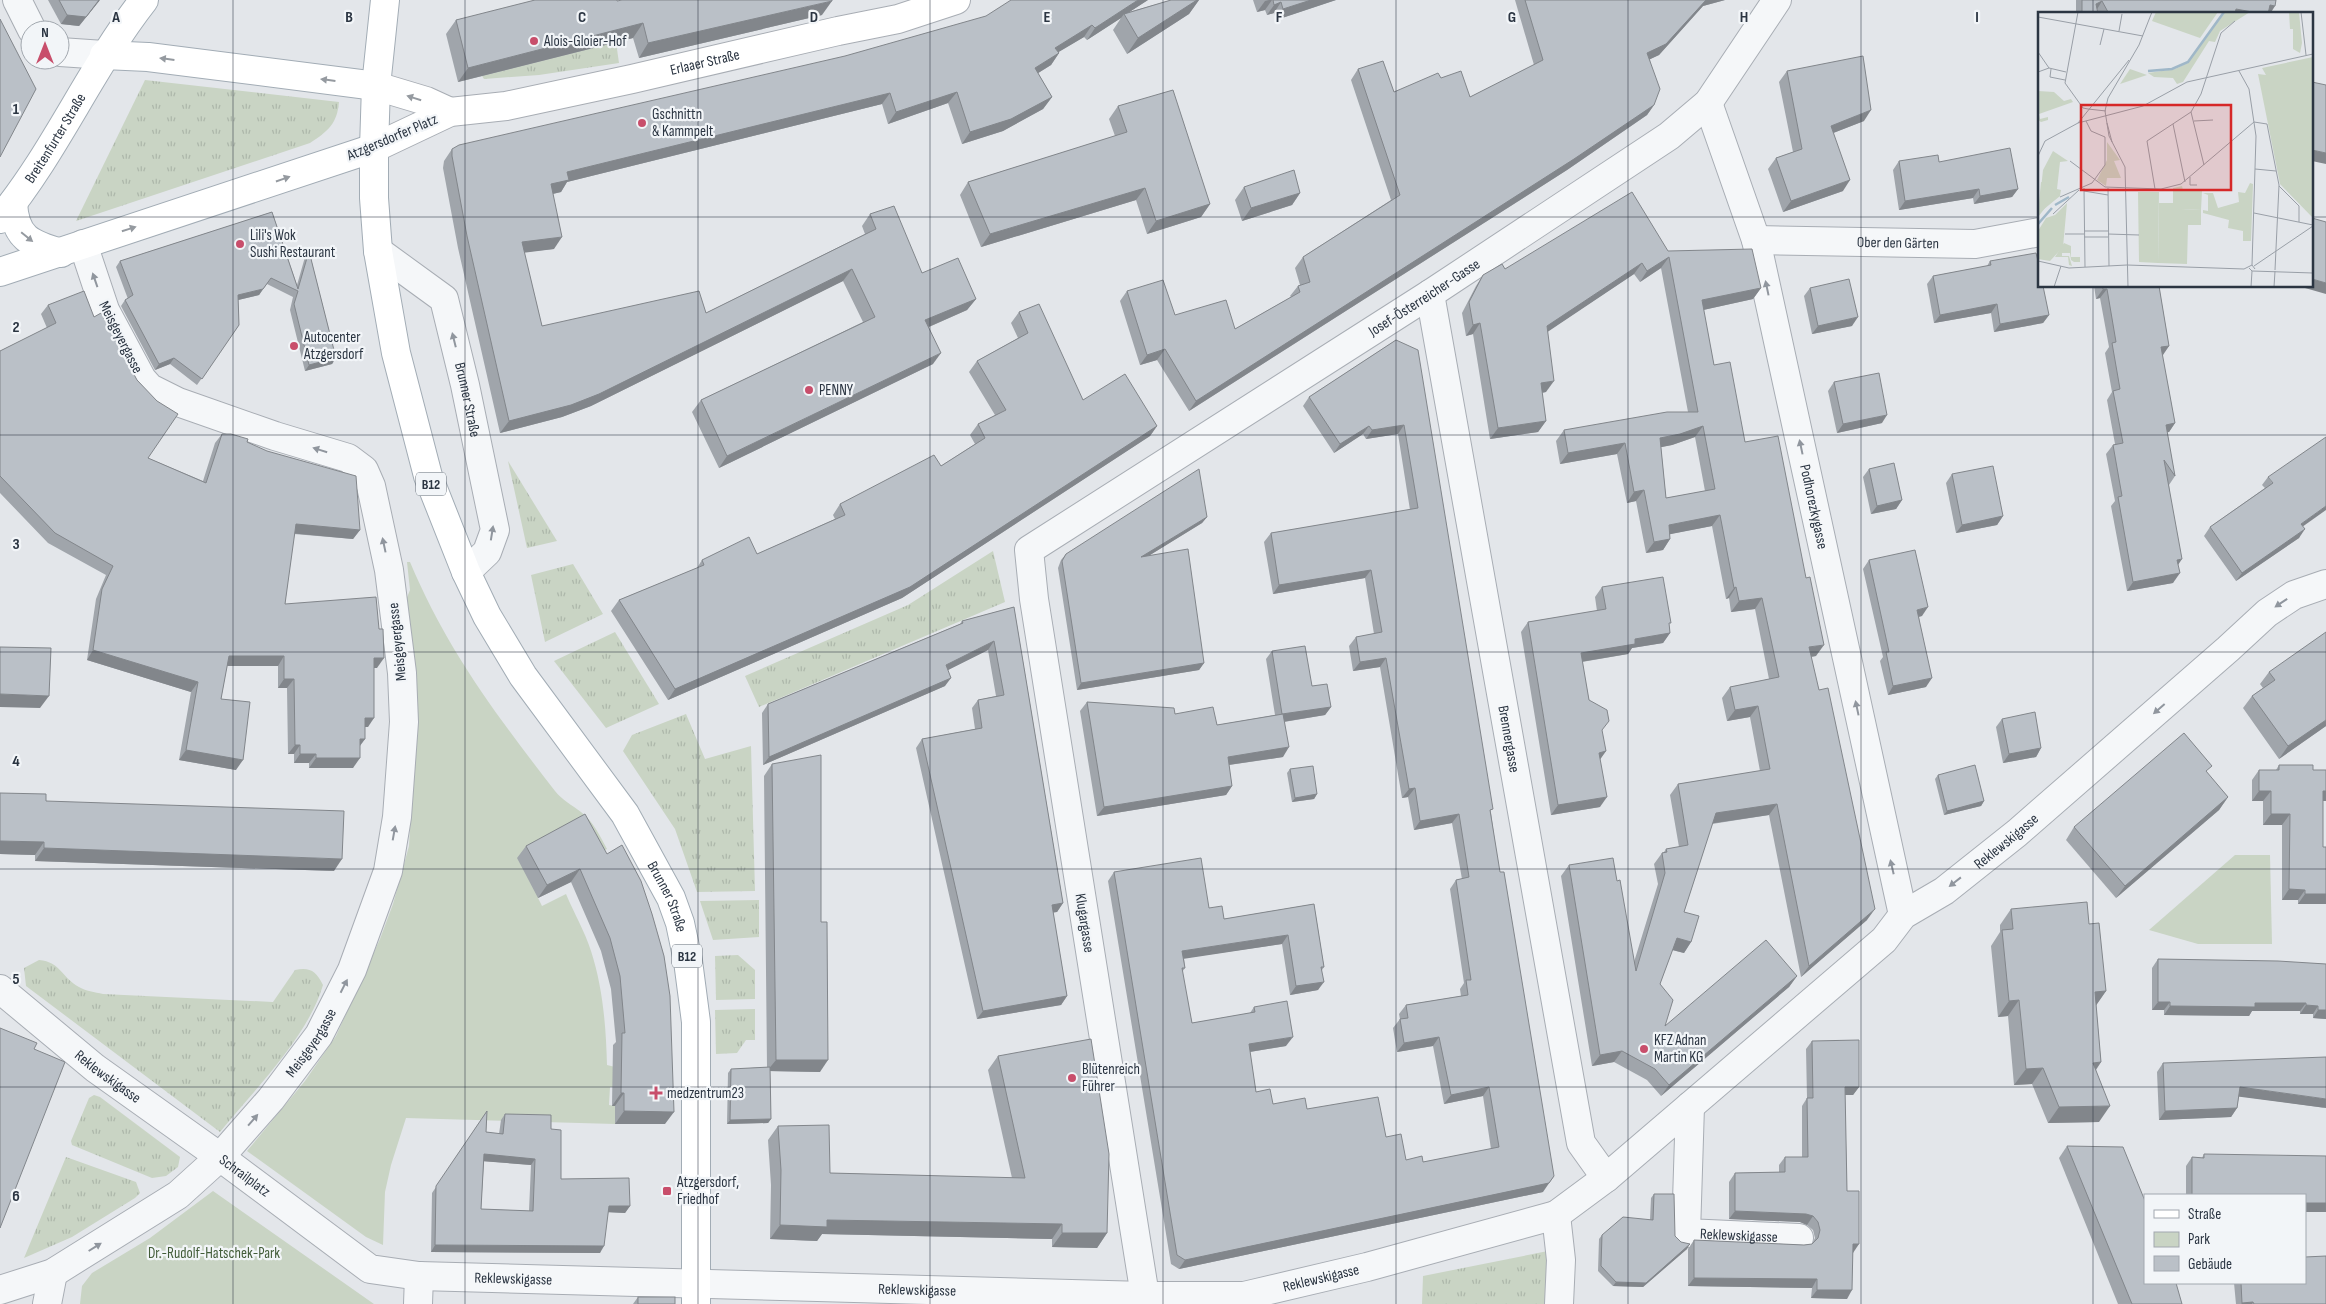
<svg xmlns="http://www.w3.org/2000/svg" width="2326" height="1304" font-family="'Sofia Sans Condensed',sans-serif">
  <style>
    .grass { fill: url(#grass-tufts) }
    .park { fill: #c9d4c4 }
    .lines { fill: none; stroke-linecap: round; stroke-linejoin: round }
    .minor-casing { stroke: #a8adb4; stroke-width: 30 }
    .tertiary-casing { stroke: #a8adb4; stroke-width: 30 }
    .secondary-casing { stroke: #a8adb4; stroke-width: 30 }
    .primary-casing { stroke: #a2acb5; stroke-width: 30 }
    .minor { stroke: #f5f7f9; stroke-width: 28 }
    .tertiary { stroke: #f5f7f9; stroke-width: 28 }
    .secondary { stroke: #fff; stroke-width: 28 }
    .primary { stroke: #fff; stroke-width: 28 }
    .wall { fill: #a0a5ab; fill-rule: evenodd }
    .shaded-wall { fill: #82868b }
    .building { fill: #bac0c7; stroke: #82868b; fill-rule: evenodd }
    .oneway { fill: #959aa0 }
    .oneway2 { fill: #90969e }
    .grid { fill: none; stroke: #2b3542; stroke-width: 1; stroke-opacity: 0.55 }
    .poi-dot { fill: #c84e6b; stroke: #f2f5f8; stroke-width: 2 }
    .labels { text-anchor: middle; stroke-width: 4.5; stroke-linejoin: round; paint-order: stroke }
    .shield { fill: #f2f5f8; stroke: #676f79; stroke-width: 1 }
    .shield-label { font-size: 14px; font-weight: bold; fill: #2b3542 }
    .poi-label { font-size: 15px; fill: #2b3542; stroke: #f2f5f8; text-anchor: start }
    .street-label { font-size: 15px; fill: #2b3542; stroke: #f2f5f8 }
    .park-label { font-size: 15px; fill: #435d39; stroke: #f2f5f8 }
    .inset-river { fill: none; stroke: #9fb7c8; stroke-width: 2.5 }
    .inset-road { fill: none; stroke: #999fa7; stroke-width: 1 }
    .view { fill: #d62828; fill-opacity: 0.15; stroke: #d62828; stroke-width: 2.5 }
    .inset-edge { fill: none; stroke: #2b3542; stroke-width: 2.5 }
    .grid-label { font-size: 16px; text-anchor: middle; font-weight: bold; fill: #2b3542; stroke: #f2f5f8; stroke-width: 4.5; stroke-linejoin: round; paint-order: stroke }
  </style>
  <defs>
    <pattern id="grass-tufts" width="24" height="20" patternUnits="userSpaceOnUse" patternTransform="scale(1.25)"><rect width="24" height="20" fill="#c9d4c4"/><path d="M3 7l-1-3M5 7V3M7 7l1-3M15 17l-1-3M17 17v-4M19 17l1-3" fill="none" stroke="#adb7aa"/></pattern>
  </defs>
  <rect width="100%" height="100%" fill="#e3e6ea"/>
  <g class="grass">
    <path d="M 616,42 L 619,63 L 539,75 L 484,79 L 482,76 Z"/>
    <path d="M 145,80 L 339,102 C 337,124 328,131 310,143 L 76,221 Z"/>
    <path d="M 508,461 L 557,541 L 527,548 Z"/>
    <path d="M 993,551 L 1005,602 L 759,707 L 745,676 L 908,605 Z"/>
    <path d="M 573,564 L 603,614 L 545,642 L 531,575 Z"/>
    <path d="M 615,632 L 659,704 L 606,728 L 554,661 Z"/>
    <path d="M 686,714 L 705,759 L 751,746 L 755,891 L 697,892 L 675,829 L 623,751 L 632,735 Z"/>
    <path d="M 759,900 L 759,937 L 713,940 L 700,901 Z"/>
    <path d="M 738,955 L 755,970 L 755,999 L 716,1000 L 715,956 Z"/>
    <path d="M 39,960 C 61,962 62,978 79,987 C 85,991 95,992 103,994 L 273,1002 L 295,970 C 310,967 316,971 323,985 C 308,1037 254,1090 220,1132 L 26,986 L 24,968 Z"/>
    <path d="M 755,1009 L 755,1040 L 746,1040 L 737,1053 L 716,1054 L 715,1010 Z"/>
    <path d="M 94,1095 L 100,1097 L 180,1157 L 178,1167 L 166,1176 L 152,1178 L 72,1145 L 71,1141 L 89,1098 Z"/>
    <path d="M 66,1157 L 136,1182 L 140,1193 L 135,1198 L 72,1237 L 24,1258 Z"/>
    <path d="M 1568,1247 L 1570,1304 L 1422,1304 L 1423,1276 Z"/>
  </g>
  <g class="park">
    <path d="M 407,562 L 410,562 C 447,650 497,716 555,791 C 562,800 572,805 581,812 C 593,821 600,836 607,849 L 593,857 L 538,898 L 542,906 L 566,894 C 574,913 585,932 591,951 C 603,988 606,1027 607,1065 L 615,1067 L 615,1087 L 610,1087 L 609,1105 L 615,1106 L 615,1124 L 406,1118 L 391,1165 L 385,1192 L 383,1245 L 366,1237 L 247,1151 L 305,1081 L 336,1036 L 380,939 L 393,904 L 409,846 L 416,730 L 406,600 L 410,590 Z"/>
    <path d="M 2235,855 L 2270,855 L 2272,944 L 2198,944 L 2149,930 Z"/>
    <path d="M 213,1191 L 374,1304 L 80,1304 L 82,1286 L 92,1273 L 150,1238 Z"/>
  </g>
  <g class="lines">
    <g class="minor-casing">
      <g id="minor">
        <path id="s1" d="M 1708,103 L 1756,240 L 1903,915"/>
        <path id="s2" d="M 1756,240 L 1975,244 L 2040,232"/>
        <path id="s3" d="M 378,251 L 444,299 L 465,385 L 495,530 L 487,552 L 466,572"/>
        <path id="s4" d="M 1430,294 L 1581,1143 L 1606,1178"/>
        <path id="s5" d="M 0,989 L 95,1068 L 220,1157 L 370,1269 L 419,1276 L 1145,1296 L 1244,1296 L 1367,1267 L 1556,1215 L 1606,1178 L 1884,940 L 1903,915 L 1944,891 L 2017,833 L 2228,649 L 2267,613 L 2294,595 L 2326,584"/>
        <path id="s6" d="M 1690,1106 L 1686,1233 L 1799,1238"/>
        <path d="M 1556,1215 L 1561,1260 L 1559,1304"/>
        <path id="s7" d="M 0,1290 L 53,1273 L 178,1195 L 220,1157 L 271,1099 L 319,1035 L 352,970 L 388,871 L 397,817 L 404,722 L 402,673 L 389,570 L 371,486 L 364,470 L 348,458 L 275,436 L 178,402 L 150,388 L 142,379 L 105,310 L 83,244"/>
        <path id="s8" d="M 1145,1296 L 1034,599 L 1029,550 L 1430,294 L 1669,136 L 1708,103 L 1777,0"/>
        <path d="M 47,1304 L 53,1273"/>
        <path d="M 418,1304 L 419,1276"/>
      </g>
    </g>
    <g class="tertiary-casing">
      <g id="tertiary">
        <path d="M 17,0 L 32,30"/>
        <path d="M 60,52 L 104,55"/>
      </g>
    </g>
    <g class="secondary-casing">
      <g id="secondary">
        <path d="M 376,86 L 426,101 L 450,112"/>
        <path id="s9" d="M 374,148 L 450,112 L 506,106 L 632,79 L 838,31 L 898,19 L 956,0"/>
      </g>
    </g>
    <g class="primary-casing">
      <g id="primary">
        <path id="s10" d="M 385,0 L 376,86 L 374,148 L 374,198 L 378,251 L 396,353 L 428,476 L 466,572 L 487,616 L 523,676 L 625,814 L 671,898 L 680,923 L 688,961 L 696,1022 L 696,1304"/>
        <path d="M 104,55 L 148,57 L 376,86"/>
        <path d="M 13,203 C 15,238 30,244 61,253"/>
        <path id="s11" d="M 0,219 C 56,151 90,69 144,0"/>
        <path d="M 0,272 L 374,148"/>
      </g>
    </g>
    <use href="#minor" class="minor"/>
    <use href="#tertiary" class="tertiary"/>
    <use href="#secondary" class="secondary"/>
    <use href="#primary" class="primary"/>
  </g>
  <g class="wall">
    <path d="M 48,0 L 100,0 L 79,26 L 61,24 Z"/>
    <path d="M 1148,0 L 1129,12 L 1171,0 L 1199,0 L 1189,14 L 1127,54 L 1113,30 L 1121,18 L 1087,40 L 1084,37 L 1058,52 L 1059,53 L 1051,65 L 1038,73 L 1052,97 L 1043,109 L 1003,131 L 962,144 L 948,103 L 888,124 L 882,104 L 567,182 L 561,192 L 553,194 L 554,249 L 524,252 L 542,326 L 706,313 L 865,234 L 862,226 L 870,214 L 922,273 L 976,299 L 967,310 L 929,327 L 933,364 L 719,468 L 692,412 L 701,400 L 863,322 L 843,281 L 591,406 L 562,417 L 500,433 L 458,248 L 443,168 L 444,161 L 452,149 Z"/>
    <path d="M 1253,0 L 1336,0 L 1276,20 L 1274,13 L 1267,15 L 1265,10 L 1257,12 Z"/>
    <path d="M 1515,0 L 1725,0 L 1703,6 L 1659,55 L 1650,59 L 1654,105 L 1647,115 L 1567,170 L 1189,411 L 1157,360 L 1140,365 L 1120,301 L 1127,291 L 1175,315 L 1235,329 L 1291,297 L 1290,296 L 1298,286 L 1300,285 L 1295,268 L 1303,257 L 1391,200 L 1351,80 L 1358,69 L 1394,92 L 1441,78 L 1470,97 L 1534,65 Z"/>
    <path d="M 2076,0 L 2276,0 L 2270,14 L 2076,14 Z"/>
    <path d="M 617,1 L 822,15 L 639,58 L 633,38 L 458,82 L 446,34 L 456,20 Z"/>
    <path d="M 1787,71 L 1864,121 L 1833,133 L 1843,191 L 1783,212 L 1768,169 L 1776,158 L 1793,152 L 1779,82 Z"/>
    <path d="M 1118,106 L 1210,204 L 1201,217 L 1147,234 L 1136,200 L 981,247 L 960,195 L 968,182 L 1115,136 L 1109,119 Z"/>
    <path d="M 1899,161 L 1939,162 L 2018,189 L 2012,197 L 1974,204 L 1973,198 L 1899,210 L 1893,170 Z"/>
    <path d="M 1244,187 L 1300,193 L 1292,205 L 1242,221 L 1235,200 Z"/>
    <path d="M 272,212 L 297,285 L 305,257 L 309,251 L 336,358 L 332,364 L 305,371 L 290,310 L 293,297 L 267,284 L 259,295 L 238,300 L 239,325 L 197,385 L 170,364 L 155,370 L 121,306 L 125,300 L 128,299 L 116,267 L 120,261 Z"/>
    <path d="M 1668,251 L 1761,288 L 1753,299 L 1703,310 L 1714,365 L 1745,442 L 1816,656 L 1811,657 L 1867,920 L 1801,977 L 1769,815 L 1712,824 L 1684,912 L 1691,942 L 1684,953 L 1672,950 L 1660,984 L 1665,1026 L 1797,976 L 1789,987 L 1661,1096 L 1647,1080 L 1614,1062 L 1592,1066 L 1561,876 L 1569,865 L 1617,881 L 1634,962 L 1658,884 L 1654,864 L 1662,853 L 1664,852 L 1666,849 L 1679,847 L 1670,795 L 1678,784 L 1760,771 L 1750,717 L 1727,721 L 1722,698 L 1730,687 L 1769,679 L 1755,609 L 1731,612 L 1729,598 L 1726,599 L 1712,526 L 1670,534 L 1670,539 L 1663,550 L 1646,553 L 1636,501 L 1627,503 L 1617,454 L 1560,464 L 1556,441 L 1564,430 L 1688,412 L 1661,268 L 1640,282 L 1634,274 L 1548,331 L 1546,392 L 1542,393 L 1546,421 L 1538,432 L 1490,439 L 1473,334 L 1466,336 L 1462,313 L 1476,286 L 1483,275 L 1505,269 ZM 1695,437 L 1705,491 L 1666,498 L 1661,447 L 1672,445 Z"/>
    <path d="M 1990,261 L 2049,315 L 2043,323 L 1994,332 L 1991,313 L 1934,323 L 1927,284 L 1933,276 L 1987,266 Z"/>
    <path d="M 2094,286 L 2163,286 L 2159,287 L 2169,346 L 2162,355 L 2175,423 L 2169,432 L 2167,432 L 2175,476 L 2169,485 L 2178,565 L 2173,583 L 2127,591 L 2111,506 L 2115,501 L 2106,454 L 2113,445 L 2115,444 L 2107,400 L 2112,392 L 2105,353 L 2109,347 L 2100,298 L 2096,299 Z"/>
    <path d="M 1810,288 L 1852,326 L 1812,334 L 1804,296 Z"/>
    <path d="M 48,305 L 148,458 L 203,481 L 215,443 L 222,434 L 247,442 L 360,530 L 353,539 L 294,534 L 285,604 L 377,668 L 374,668 L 368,727 L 365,727 L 365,739 L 360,746 L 353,768 L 309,768 L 309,763 L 294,763 L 294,754 L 288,754 L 287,688 L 278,688 L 278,666 L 227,666 L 221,699 L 236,770 L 179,760 L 191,692 L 87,660 L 96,599 L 106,575 L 48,543 L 0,493 L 0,351 L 47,328 L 41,314 Z"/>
    <path d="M 1019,312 L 1083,400 L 1157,426 L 1150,436 L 902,598 L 668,700 L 611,611 L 619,600 L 697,568 L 702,560 L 757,554 L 835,519 L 833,515 L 840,504 L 941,466 L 975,444 L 970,435 L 978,424 L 995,415 L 969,372 L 977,361 L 1018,338 L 1011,323 Z"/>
    <path d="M 1396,340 L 1491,813 L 1543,1192 L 1179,1269 L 1171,1264 L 1108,881 L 1114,872 L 1209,908 L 1224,919 L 1314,904 L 1324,967 L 1322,970 L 1318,990 L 1290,995 L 1282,944 L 1184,958 L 1185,968 L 1182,972 L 1192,1023 L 1250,1013 L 1254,1007 L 1286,1046 L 1250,1052 L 1256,1092 L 1273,1104 L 1307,1109 L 1386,1137 L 1406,1160 L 1423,1162 L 1491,1149 L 1483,1096 L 1444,1104 L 1433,1046 L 1397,1052 L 1393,1028 L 1400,1019 L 1399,1014 L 1406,1005 L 1461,996 L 1460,989 L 1464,983 L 1450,889 L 1456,880 L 1462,879 L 1452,823 L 1414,830 L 1408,797 L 1402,798 L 1380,667 L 1353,671 L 1349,646 L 1356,637 L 1374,634 L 1365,578 L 1273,594 L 1264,542 L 1271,533 L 1410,510 L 1398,434 L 1366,439 L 1363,434 L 1334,453 L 1303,406 L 1309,397 Z"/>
    <path d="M 1834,382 L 1882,423 L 1837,433 L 1828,391 Z"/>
    <path d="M 1869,469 L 1902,500 L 1896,509 L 1871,514 L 1863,477 Z"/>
    <path d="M 1952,474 L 2003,516 L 1997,525 L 1956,533 L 1946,483 Z"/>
    <path d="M 2268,477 L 2303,527 L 2299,538 L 2236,581 L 2204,536 L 2210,527 L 2265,488 L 2262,485 Z"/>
    <path d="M 1207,517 L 1202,523 L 1150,555 L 1204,663 L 1199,670 L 1077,690 L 1058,568 L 1061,560 L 1066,554 Z"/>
    <path d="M 1869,560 L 1922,616 L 1919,617 L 1926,687 L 1888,695 L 1880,661 L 1883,657 L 1863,569 Z"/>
    <path d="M 1602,587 L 1669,626 L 1670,633 L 1663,643 L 1632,648 L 1628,654 L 1582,662 L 1589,700 L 1606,751 L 1600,759 L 1600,807 L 1551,815 L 1521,632 L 1528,622 L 1597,611 L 1595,597 Z"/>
    <path d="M 1014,607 L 1063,903 L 1057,912 L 1053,912 L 1067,996 L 1061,1005 L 977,1019 L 916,748 L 922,739 L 975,729 L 972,708 L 978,700 L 996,696 L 988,650 L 948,670 L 945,686 L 763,765 L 762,713 L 768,704 L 960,624 L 962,621 Z"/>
    <path d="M 1272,651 L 1312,686 L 1331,707 L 1325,715 L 1284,722 L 1283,757 L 1229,765 L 1232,786 L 1226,795 L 1097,816 L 1080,711 L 1087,702 L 1175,714 L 1217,725 L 1275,715 L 1266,659 Z"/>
    <path d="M 2269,672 L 2326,726 L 2279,759 L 2243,708 L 2252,696 L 2263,688 L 2260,684 Z"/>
    <path d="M 2002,719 L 2041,748 L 2036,757 L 2003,763 L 1996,727 Z"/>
    <path d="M 772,764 L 820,1072 L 770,1071 L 771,1119 L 768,1123 L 727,1124 L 728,1073 L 731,1069 L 767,1067 L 764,776 Z"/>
    <path d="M 2279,765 L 2313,770 L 2326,801 L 2323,801 L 2323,847 L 2326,904 L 2298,904 L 2298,900 L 2282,900 L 2282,825 L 2263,825 L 2263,801 L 2252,801 L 2252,780 L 2259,770 L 2276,770 Z"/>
    <path d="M 1290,769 L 1317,794 L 1314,799 L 1292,802 L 1287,773 Z"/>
    <path d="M 2207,773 L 2228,797 L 2219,810 L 2116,898 L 2066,840 L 2074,827 Z"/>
    <path d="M 1938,775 L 1984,801 L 1981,806 L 1944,815 L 1935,779 Z"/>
    <path d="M 0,793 L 46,801 L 334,871 L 35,861 L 35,855 L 0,854 Z"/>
    <path d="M 526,846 L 607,854 L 665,1124 L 615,1124 L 615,1106 L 612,1106 L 613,1045 L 616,1042 L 611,989 L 601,951 L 571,882 L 538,898 L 517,858 Z"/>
    <path d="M 2011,909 L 2089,924 L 2106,991 L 2096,1005 L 2101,1062 L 2096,1070 L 2099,1122 L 2048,1123 L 2032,1084 L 2014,1085 L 2008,1016 L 1998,1017 L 1991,946 L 2000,932 L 2000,925 Z"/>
    <path d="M 2158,959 L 2326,964 L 2326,1019 L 2313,1018 L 2313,1014 L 2300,1014 L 2300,1011 L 2252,1011 L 2249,1016 L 2164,1015 L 2164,1010 L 2152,1010 L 2152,968 Z"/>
    <path d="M 1812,1041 L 1859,1087 L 1853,1095 L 1845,1095 L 1847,1191 L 1853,1253 L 1847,1299 L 1811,1298 L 1812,1288 L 1688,1286 L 1688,1249 L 1694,1240 L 1804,1245 L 1812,1244 L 1815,1238 L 1813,1230 L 1807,1225 L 1800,1222 L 1729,1219 L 1729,1182 L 1735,1173 L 1779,1172 L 1779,1165 L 1785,1157 L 1802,1157 L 1802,1106 L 1807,1098 L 1806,1049 Z"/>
    <path d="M 998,1056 L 1107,1233 L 1097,1248 L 1052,1247 L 1052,1239 L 822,1234 L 817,1241 L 770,1239 L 771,1185 L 768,1140 L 778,1126 L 830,1173 L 1012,1178 L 988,1070 Z"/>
    <path d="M 2163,1063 L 2326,1108 L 2239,1096 L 2237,1108 L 2231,1117 L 2159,1120 L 2157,1072 Z"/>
    <path d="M 487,1111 L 486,1132 L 499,1134 L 501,1120 L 505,1114 L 551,1129 L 561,1179 L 630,1206 L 625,1213 L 608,1212 L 600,1253 L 431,1252 L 432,1193 ZM 484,1161 L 531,1165 L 529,1211 L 481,1209 Z"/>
    <path d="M 2067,1146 L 2182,1304 L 2118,1304 L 2059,1158 Z"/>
    <path d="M 2204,1154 L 2305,1195 L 2186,1195 L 2186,1166 L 2192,1157 L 2202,1158 Z"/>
    <path d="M 1654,1194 L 1675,1236 L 1687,1249 L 1643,1287 L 1613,1286 L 1598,1271 L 1599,1239 L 1602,1235 L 1650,1220 L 1651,1198 Z"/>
    <path d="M 2234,1283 L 2305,1283 L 2326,1304 L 2236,1304 Z"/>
    <path d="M 638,1297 L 675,1304 L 633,1304 Z"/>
  </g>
  <g class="shaded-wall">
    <path d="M 100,0 L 79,26 L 61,24 L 67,15 Z"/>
    <path d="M 1138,0 L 1148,0 L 1125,15 L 1124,14 L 1121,18 L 1087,40 L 1095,28 Z"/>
    <path d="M 1197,0 L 1199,0 L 1189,14 L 1127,54 L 1138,38 Z"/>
    <path d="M 1269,0 L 1272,0 L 1265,10 L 1257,12 L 1265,1 Z"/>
    <path d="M 1311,0 L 1336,0 L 1276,20 L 1283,9 Z"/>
    <path d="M 1706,0 L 1725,0 L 1703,6 L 1659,55 L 1640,64 L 1647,53 Z"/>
    <path d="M 832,1 L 822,15 L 639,58 L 648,43 Z"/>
    <path d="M 2102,1 L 2096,11 L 2096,4 Z"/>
    <path d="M 1281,2 L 1274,13 L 1267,15 L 1274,5 Z"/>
    <path d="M 2270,5 L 2275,6 L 2270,14 L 2264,14 Z"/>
    <path d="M 2236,9 L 2263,14 L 2232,14 Z"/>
    <path d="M 2108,12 L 2170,12 L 2169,14 L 2106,14 Z"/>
    <path d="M 643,23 L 633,38 L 458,82 L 468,68 Z"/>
    <path d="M 1092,25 L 1084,37 L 1047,59 L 1055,48 Z"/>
    <path d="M 1059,53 L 1051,65 L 1027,80 L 1035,68 Z"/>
    <path d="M 957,92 L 948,103 L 888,124 L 896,112 Z"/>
    <path d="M 890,93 L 882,104 L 567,182 L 561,192 L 543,196 L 551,184 L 567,172 Z"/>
    <path d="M 1052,97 L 1043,109 L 1003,131 L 962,144 L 970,132 Z"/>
    <path d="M 1654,105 L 1647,115 L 1567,170 L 1189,411 L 1196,401 Z"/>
    <path d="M 1871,110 L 1864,121 L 1823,137 L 1831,126 Z"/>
    <path d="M 2312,150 L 2326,153 L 2326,164 L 2312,161 Z"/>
    <path d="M 1850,180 L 1843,191 L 1783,212 L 1791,201 Z"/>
    <path d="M 1145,188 L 1136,200 L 981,247 L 990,234 Z"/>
    <path d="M 1979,189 L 1973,198 L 1899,210 L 1905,201 Z"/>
    <path d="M 2018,189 L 2012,197 L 1974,204 L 1980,196 Z"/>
    <path d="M 1300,193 L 1292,205 L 1242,221 L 1251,208 Z"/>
    <path d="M 1210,204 L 1201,217 L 1147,234 L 1156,221 Z"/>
    <path d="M 562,237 L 554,249 L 514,254 L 522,242 Z"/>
    <path d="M 1669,257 L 1661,268 L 1640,282 L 1647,271 Z"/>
    <path d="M 1642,263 L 1634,274 L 1540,337 L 1547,326 Z"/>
    <path d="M 852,269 L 843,281 L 591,406 L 562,417 L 500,433 L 509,421 Z"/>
    <path d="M 2312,279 L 2326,283 L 2326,294 L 2298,286 L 2312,286 Z"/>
    <path d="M 1761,288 L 1753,299 L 1694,312 L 1702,300 Z"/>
    <path d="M 263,289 L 259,295 L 234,301 L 238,295 Z"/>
    <path d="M 2103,289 L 2107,289 L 2100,298 L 2096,299 Z"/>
    <path d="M 976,299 L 967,310 L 917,332 L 925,320 Z"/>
    <path d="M 1997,304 L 1991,313 L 1934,323 L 1940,315 Z"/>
    <path d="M 2049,315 L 2043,323 L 1994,332 L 2000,324 Z"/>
    <path d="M 1858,317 L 1852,326 L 1812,334 L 1818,326 Z"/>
    <path d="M 1480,323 L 1473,334 L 1466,336 L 1473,325 Z"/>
    <path d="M 2169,346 L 2163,355 L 2154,356 L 2161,347 Z"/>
    <path d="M 1165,349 L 1157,360 L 1140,365 L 1147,355 Z"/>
    <path d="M 941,353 L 933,364 L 719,468 L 727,456 Z"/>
    <path d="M 174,358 L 170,364 L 155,370 L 159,364 Z"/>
    <path d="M 336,358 L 332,364 L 305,371 L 309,365 Z"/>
    <path d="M 1554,381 L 1546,392 L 1533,394 L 1541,383 Z"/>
    <path d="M 1887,415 L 1882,423 L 1837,433 L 1843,424 Z"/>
    <path d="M 1546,421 L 1538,432 L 1490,439 L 1498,428 Z"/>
    <path d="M 2175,423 L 2169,432 L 2159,434 L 2166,425 Z"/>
    <path d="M 1404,425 L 1398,434 L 1366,439 L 1372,430 Z"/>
    <path d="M 1157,426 L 1150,436 L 902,598 L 668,700 L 675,689 Z"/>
    <path d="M 1369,426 L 1363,434 L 1334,453 L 1340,444 Z"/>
    <path d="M 1703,426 L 1695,437 L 1672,445 L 1652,449 L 1660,438 Z"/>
    <path d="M 1625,443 L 1617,454 L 1560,464 L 1568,453 Z"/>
    <path d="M 1644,490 L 1636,501 L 1627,503 L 1634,492 Z"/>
    <path d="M 1902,500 L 1896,509 L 1871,514 L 1877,506 Z"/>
    <path d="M 2326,506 L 2326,510 L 2295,532 L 2301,524 Z"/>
    <path d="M 1720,515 L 1712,526 L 1661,536 L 1669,525 Z"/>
    <path d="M 2003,516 L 1997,525 L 1956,533 L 1962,525 Z"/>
    <path d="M 1207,517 L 1202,523 L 1137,563 L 1141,557 Z"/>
    <path d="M 296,524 L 360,530 L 353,539 L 289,533 Z"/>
    <path d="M 2305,529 L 2299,538 L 2236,581 L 2242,573 Z"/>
    <path d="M 1670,539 L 1663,550 L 1646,553 L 1654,542 Z"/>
    <path d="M 2182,559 L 2176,568 L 2177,560 Z"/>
    <path d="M 1371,570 L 1365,578 L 1273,594 L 1279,585 Z"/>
    <path d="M 2180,573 L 2173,583 L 2127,591 L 2133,582 Z"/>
    <path d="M 1736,587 L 1729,598 L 1726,599 L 1734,588 Z"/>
    <path d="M 1762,598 L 1755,609 L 1731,612 L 1739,601 Z"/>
    <path d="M 1928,607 L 1922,616 L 1911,618 L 1917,610 Z"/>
    <path d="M 1670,633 L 1663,643 L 1632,648 L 1628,654 L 1574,663 L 1581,653 L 1635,639 Z"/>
    <path d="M 994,641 L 988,650 L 940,674 L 946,665 Z"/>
    <path d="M 1824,645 L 1816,656 L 1802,658 L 1809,647 Z"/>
    <path d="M 93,650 L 198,682 L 191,692 L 87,660 Z"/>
    <path d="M 229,656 L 284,656 L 278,666 L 222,666 Z"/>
    <path d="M 374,658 L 384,658 L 377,668 L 367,668 Z"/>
    <path d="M 1386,658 L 1380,667 L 1353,671 L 1360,662 Z"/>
    <path d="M 1204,663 L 1199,670 L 1077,690 L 1081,683 Z"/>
    <path d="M 951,678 L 945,686 L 763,765 L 769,757 Z"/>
    <path d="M 1932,678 L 1926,687 L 1888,695 L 1893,686 Z"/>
    <path d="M 284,679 L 294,679 L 287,688 L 278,688 Z"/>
    <path d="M 0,694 L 49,696 L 40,708 L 0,707 Z"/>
    <path d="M 1758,706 L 1750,717 L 1727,721 L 1735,710 Z"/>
    <path d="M 1331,707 L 1325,715 L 1276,723 L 1282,714 Z"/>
    <path d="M 365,718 L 374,718 L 368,727 L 358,727 Z"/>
    <path d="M 2326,720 L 2326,726 L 2279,759 L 2288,746 Z"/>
    <path d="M 360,739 L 365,739 L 358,748 Z"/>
    <path d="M 295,745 L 300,745 L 294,754 L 288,754 Z"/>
    <path d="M 1289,747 L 1283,757 L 1221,766 L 1228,757 Z"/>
    <path d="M 2041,748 L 2036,757 L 2003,763 L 2009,754 Z"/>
    <path d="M 186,750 L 243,760 L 236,770 L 179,760 Z"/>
    <path d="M 1606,751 L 1599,761 L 1599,753 Z"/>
    <path d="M 300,754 L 316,754 L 309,763 L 294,763 Z"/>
    <path d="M 316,758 L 360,758 L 353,768 L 309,768 Z"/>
    <path d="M 1232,786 L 1226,795 L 1097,816 L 1104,807 Z"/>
    <path d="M 1415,788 L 1408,797 L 1402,798 L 1409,789 Z"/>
    <path d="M 2259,791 L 2271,791 L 2263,801 L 2252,801 Z"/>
    <path d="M 2323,791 L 2326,791 L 2326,801 L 2315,801 Z"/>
    <path d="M 1317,794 L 1314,799 L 1292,802 L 1295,798 Z"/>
    <path d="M 1607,797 L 1600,807 L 1551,815 L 1558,805 Z"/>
    <path d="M 2228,797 L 2219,810 L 2116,898 L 2125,886 Z"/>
    <path d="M 1984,801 L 1981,806 L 1944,815 L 1947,811 Z"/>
    <path d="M 1777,804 L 1769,815 L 1708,824 L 1716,813 Z"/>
    <path d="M 1459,814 L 1452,823 L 1414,830 L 1420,821 Z"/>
    <path d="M 2271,814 L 2290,814 L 2282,825 L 2263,825 Z"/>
    <path d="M 0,841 L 44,842 L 35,855 L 0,854 Z"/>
    <path d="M 44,848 L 342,859 L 334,871 L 35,861 Z"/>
    <path d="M 580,869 L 571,882 L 538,898 L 547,885 Z"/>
    <path d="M 2289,889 L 2305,890 L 2298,900 L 2282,900 Z"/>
    <path d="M 2305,894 L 2326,894 L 2326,904 L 2298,904 Z"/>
    <path d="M 1063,903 L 1057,912 L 1046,914 L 1052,905 Z"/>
    <path d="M 1875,909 L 1867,920 L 1801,977 L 1809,966 Z"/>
    <path d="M 1288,935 L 1282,944 L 1176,960 L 1182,951 Z"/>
    <path d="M 1677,938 L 1691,942 L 1684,953 L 1669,949 Z"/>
    <path d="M 1797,976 L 1789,987 L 1661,1096 L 1669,1085 Z"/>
    <path d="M 1324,982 L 1318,990 L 1290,995 L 1296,986 Z"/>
    <path d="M 2106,991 L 2095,1007 L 2095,992 Z"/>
    <path d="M 1067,996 L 1061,1005 L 977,1019 L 983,1011 Z"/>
    <path d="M 2019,1000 L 2008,1016 L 1998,1017 L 2009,1001 Z"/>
    <path d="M 2158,1002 L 2170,1002 L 2164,1010 L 2152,1010 Z"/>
    <path d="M 2255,1003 L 2306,1003 L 2300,1011 L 2252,1011 L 2249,1016 L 2164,1015 L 2170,1006 Z"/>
    <path d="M 2306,1005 L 2318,1006 L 2313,1014 L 2300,1014 Z"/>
    <path d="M 2318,1010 L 2326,1010 L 2326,1019 L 2313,1018 Z"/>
    <path d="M 1293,1037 L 1286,1046 L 1243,1053 L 1249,1044 Z"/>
    <path d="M 1439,1037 L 1433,1046 L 1397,1052 L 1404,1043 Z"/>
    <path d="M 1622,1051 L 1614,1062 L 1592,1066 L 1600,1055 Z"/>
    <path d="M 776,1060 L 828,1060 L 820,1072 L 767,1071 Z"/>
    <path d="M 2101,1062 L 2090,1078 L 2093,1063 Z"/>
    <path d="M 2043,1068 L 2032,1084 L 2014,1085 L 2026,1069 Z"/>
    <path d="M 1489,1087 L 1483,1096 L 1444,1104 L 1451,1095 Z"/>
    <path d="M 1845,1087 L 1859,1087 L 1853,1095 L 1840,1095 Z"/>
    <path d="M 2240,1087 L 2326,1099 L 2326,1108 L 2234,1096 Z"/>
    <path d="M 621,1093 L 624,1093 L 615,1106 L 612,1106 Z"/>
    <path d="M 2110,1106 L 2099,1122 L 2048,1123 L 2059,1107 Z"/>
    <path d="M 2237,1108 L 2231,1117 L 2159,1120 L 2165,1111 Z"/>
    <path d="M 624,1111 L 674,1112 L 665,1124 L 615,1124 Z"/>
    <path d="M 771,1119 L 768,1123 L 727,1124 L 730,1120 Z"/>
    <path d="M 484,1154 L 535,1159 L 531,1165 L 480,1161 Z"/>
    <path d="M 1554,1176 L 1543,1192 L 1179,1269 L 1185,1260 Z"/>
    <rect x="2305" y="1203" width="21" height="9"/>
    <path d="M 609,1206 L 630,1206 L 625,1213 L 604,1212 Z"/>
    <path d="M 1735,1211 L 1806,1214 L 1813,1216 L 1807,1225 L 1800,1222 L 1729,1219 Z"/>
    <path d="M 827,1220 L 1062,1224 L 1052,1239 L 822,1234 L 817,1241 L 770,1239 L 780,1225 Z"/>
    <path d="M 1062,1233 L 1107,1233 L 1097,1248 L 1052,1247 Z"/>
    <path d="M 1690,1244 L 1687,1249 L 1643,1287 L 1613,1286 L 1616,1282 Z"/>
    <path d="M 1853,1244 L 1859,1244 L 1853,1253 Z"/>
    <path d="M 435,1245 L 604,1246 L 600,1253 L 431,1252 Z"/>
    <path d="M 1694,1278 L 1817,1279 L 1812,1288 L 1688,1286 Z"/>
    <path d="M 1817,1290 L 1852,1290 L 1847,1299 L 1811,1298 Z"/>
    <path d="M 2253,1302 L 2252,1304 L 2241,1304 L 2242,1303 Z"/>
  </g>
  <g class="building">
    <path d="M 59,0 L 99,0 L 86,17 L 67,15 Z"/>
    <path d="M 535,0 L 617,0 L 617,1 L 622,0 L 832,0 L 832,1 L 648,43 L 643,23 L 468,68 L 456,20 Z"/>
    <path d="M 1011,0 L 1138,0 L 1095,28 L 1092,25 L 1055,48 L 1059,53 L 1035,68 L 1052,97 L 1011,119 L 970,132 L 957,92 L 896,112 L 890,93 L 567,172 L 569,180 L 551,184 L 562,237 L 522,242 L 542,326 L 699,291 L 706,313 L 876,229 L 870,214 L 894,206 L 922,273 L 958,258 L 976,299 L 925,320 L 941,353 L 727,456 L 701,400 L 875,317 L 852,269 L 599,394 L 571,405 L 509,421 L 467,236 L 452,156 L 452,149 L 459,145 L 845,56 L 986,16 Z"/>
    <path d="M 1171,0 L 1197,0 L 1138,38 L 1124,14 Z"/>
    <path d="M 1273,0 L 1311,0 L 1283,9 L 1281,2 L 1274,5 Z"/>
    <path d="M 1525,0 L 1706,0 L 1666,44 L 1647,53 L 1660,89 L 1654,105 L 1574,159 L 1196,401 L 1165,349 L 1147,355 L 1127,291 L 1163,280 L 1175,315 L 1226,300 L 1235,329 L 1300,292 L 1298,286 L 1310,282 L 1303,257 L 1400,195 L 1358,69 L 1383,61 L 1394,92 L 1438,73 L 1441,78 L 1461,71 L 1470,97 L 1543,60 Z"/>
    <path d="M 2082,0 L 2276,0 L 2275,6 L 2270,5 L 2268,14 L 2263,14 L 2236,9 L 2235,14 L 2170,14 L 2170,12 L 2108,12 L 2102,1 L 2096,4 L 2098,14 L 2082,14 Z"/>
    <path d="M 0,19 L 36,89 L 0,157 Z"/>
    <path d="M 1863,56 L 1871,110 L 1831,126 L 1850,180 L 1791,201 L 1776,158 L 1802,149 L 1787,71 Z"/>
    <path d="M 2312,82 L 2326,85 L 2326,153 L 2312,150 Z"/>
    <path d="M 1173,90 L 1210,204 L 1156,221 L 1145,188 L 990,234 L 968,182 L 1127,132 L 1118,106 Z"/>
    <path d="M 2010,148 L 2018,189 L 1980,196 L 1979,189 L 1905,201 L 1899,161 L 1938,155 L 1939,162 Z"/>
    <path d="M 1294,170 L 1300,193 L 1251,208 L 1244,187 Z"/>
    <path d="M 1632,192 L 1668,251 L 1752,249 L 1761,288 L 1702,300 L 1714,365 L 1730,362 L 1745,442 L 1778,436 L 1806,578 L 1810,577 L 1824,645 L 1809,647 L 1819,690 L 1828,688 L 1875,909 L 1809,966 L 1777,804 L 1716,813 L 1684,912 L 1699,916 L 1691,942 L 1677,938 L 1660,984 L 1673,1000 L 1665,1026 L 1766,940 L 1797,976 L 1669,1085 L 1655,1069 L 1622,1051 L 1600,1055 L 1569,865 L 1613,858 L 1617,881 L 1620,880 L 1636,971 L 1665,873 L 1662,853 L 1667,852 L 1666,849 L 1688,845 L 1678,784 L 1770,769 L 1758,706 L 1735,710 L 1730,687 L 1779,677 L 1762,598 L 1739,601 L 1736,587 L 1734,588 L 1720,515 L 1669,525 L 1670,539 L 1654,542 L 1644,490 L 1634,492 L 1625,443 L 1568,453 L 1564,430 L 1667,412 L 1698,412 L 1669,257 L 1647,271 L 1642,263 L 1547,326 L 1554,381 L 1541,383 L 1546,421 L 1498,428 L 1480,323 L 1473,325 L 1469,302 L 1483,275 L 1502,264 L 1505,269 ZM 1703,426 L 1715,489 L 1666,498 L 1660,438 L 1680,434 Z"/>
    <path d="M 272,212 L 298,289 L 309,251 L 336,358 L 309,365 L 294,304 L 298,291 L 271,278 L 263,289 L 238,295 L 239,325 L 202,379 L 174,358 L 159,364 L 125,300 L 133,295 L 120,261 Z"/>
    <path d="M 2312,218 L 2326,222 L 2326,283 L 2312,279 Z"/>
    <path d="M 2036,253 L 2040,269 L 2040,286 L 2043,286 L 2049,315 L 2000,324 L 1997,304 L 1940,315 L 1933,276 L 1991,265 L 1990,261 Z"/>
    <path d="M 1849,279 L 1858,317 L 1818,326 L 1810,288 Z"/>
    <path d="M 2102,286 L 2159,286 L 2169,346 L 2161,347 L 2175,423 L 2166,425 L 2175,476 L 2164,460 L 2182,559 L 2177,560 L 2180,573 L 2133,582 L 2118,497 L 2122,496 L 2113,445 L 2123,443 L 2113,391 L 2120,389 L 2112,343 L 2116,342 L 2107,289 L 2103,289 Z"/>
    <path d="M 84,291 L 94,317 L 101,313 L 137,380 L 157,401 L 178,414 L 148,458 L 206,483 L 222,434 L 231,434 L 248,439 L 247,442 L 267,451 L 356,476 L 360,530 L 296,524 L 285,604 L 376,597 L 379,629 L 383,629 L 384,658 L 374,658 L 374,718 L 365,718 L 365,739 L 360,739 L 360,758 L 316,758 L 316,754 L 300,754 L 300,745 L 295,745 L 294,679 L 284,679 L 284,656 L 229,656 L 221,699 L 250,702 L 243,760 L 186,750 L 198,682 L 93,650 L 102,589 L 113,566 L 55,533 L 0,476 L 0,351 L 56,323 L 48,305 Z"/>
    <path d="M 1039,304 L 1083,400 L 1125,374 L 1157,426 L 910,587 L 675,689 L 619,600 L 704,565 L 702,560 L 749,537 L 757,554 L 845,515 L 840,504 L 934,455 L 941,466 L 985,438 L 978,424 L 1006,410 L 977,361 L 1028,333 L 1019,312 Z"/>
    <path d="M 1396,340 L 1418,350 L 1493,809 L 1490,810 L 1500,872 L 1504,872 L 1554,1176 L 1549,1183 L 1185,1260 L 1177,1255 L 1114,872 L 1201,858 L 1209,908 L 1222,906 L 1224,919 L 1314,904 L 1324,967 L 1321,967 L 1324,982 L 1296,986 L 1288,935 L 1182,951 L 1185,968 L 1182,968 L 1192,1023 L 1255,1012 L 1254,1007 L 1287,1001 L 1293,1037 L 1249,1044 L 1256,1092 L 1270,1089 L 1273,1104 L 1305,1098 L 1307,1109 L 1378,1097 L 1386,1137 L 1401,1134 L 1406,1160 L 1422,1156 L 1423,1162 L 1499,1147 L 1489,1087 L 1451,1095 L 1439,1037 L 1404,1043 L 1400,1019 L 1408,1018 L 1406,1005 L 1468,995 L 1466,980 L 1471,980 L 1456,880 L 1469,877 L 1459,814 L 1420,821 L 1415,788 L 1409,789 L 1386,658 L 1360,662 L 1356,637 L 1382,632 L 1371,570 L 1279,585 L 1271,533 L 1418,508 L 1404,425 L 1372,430 L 1369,426 L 1340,444 L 1309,397 Z"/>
    <path d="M 1879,373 L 1887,415 L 1843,424 L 1834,382 Z"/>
    <path d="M 2326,437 L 2326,506 L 2301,524 L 2305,529 L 2242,573 L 2210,527 L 2273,483 L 2268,477 Z"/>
    <path d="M 1894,463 L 1902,500 L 1877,506 L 1869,469 Z"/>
    <path d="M 1993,466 L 2003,516 L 1962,525 L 1952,474 Z"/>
    <path d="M 1199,469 L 1207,517 L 1141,557 L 1188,549 L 1204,663 L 1081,683 L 1062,561 L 1066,554 Z"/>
    <path d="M 1915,550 L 1928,607 L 1917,610 L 1932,678 L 1893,686 L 1886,652 L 1889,652 L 1869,560 Z"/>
    <path d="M 1663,577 L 1671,623 L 1669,623 L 1670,633 L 1635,639 L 1635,644 L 1581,653 L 1589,700 L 1607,710 L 1609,721 L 1602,730 L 1606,751 L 1599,753 L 1607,797 L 1558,805 L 1528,622 L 1606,609 L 1602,587 Z"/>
    <path d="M 1014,607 L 1063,903 L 1052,905 L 1067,996 L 983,1011 L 922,739 L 982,728 L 978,700 L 1004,695 L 994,641 L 946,665 L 951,678 L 769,757 L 768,704 L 963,623 L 962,621 Z"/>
    <path d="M 2326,632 L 2326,720 L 2288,746 L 2252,696 L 2275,680 L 2269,672 Z"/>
    <path d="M 1305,646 L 1312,686 L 1327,684 L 1331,707 L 1282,714 L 1272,651 Z"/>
    <path d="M 0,647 L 51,648 L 49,696 L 0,694 Z"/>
    <path d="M 1087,702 L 1174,708 L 1175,714 L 1213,707 L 1217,725 L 1283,714 L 1289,747 L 1228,757 L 1232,786 L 1104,807 Z"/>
    <path d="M 2035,712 L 2041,748 L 2009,754 L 2002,719 Z"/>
    <path d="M 2184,733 L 2212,766 L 2206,771 L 2228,797 L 2125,886 L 2074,827 Z"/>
    <path d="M 821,755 L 821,922 L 827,922 L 828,1060 L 776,1060 L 772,764 Z"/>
    <path d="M 1975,765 L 1984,801 L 1947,811 L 1938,775 Z"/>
    <path d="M 2279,765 L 2313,765 L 2313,770 L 2326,770 L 2326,791 L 2323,791 L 2323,847 L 2326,847 L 2326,894 L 2305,894 L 2305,890 L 2289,889 L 2290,814 L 2271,814 L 2271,791 L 2259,791 L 2259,770 L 2279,770 Z"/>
    <path d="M 1313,766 L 1317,794 L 1295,798 L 1290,769 Z"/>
    <path d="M 0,793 L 46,794 L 46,801 L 344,811 L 342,859 L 44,848 L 44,842 L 0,841 Z"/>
    <path d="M 585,814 L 607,854 L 622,845 L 641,881 L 652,914 L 664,956 L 670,996 L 674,1112 L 624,1111 L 624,1093 L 621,1093 L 622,1033 L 625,1033 L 620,976 L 610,938 L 580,869 L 547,885 L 526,846 Z"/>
    <path d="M 2087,902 L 2089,924 L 2099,923 L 2106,991 L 2095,992 L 2101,1062 L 2093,1063 L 2110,1106 L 2059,1107 L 2043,1068 L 2026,1069 L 2019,1000 L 2009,1001 L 2002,930 L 2013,929 L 2011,909 Z"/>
    <path d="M 2158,959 L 2278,961 L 2326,964 L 2326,1010 L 2318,1010 L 2318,1006 L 2306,1005 L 2306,1003 L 2255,1003 L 2255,1007 L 2170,1006 L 2170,1002 L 2158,1002 Z"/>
    <path d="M 0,1028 L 37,1043 L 34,1049 L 65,1062 L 0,1228 Z"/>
    <path d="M 1091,1039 L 1109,1154 L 1107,1233 L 1062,1233 L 1062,1224 L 827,1220 L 827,1227 L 780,1225 L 781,1170 L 778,1126 L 829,1125 L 830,1173 L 1025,1178 L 998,1056 Z"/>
    <path d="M 1859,1040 L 1859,1087 L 1845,1087 L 1847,1191 L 1859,1191 L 1859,1244 L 1853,1244 L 1852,1290 L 1817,1290 L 1817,1279 L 1694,1278 L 1694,1240 L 1804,1245 L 1812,1244 L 1818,1238 L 1820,1230 L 1818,1222 L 1813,1216 L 1806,1214 L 1735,1211 L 1735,1173 L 1785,1172 L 1785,1157 L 1808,1157 L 1807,1098 L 1813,1098 L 1812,1041 Z"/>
    <path d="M 2326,1057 L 2326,1099 L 2240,1087 L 2237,1108 L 2165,1111 L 2163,1063 Z"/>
    <path d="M 770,1067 L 771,1119 L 730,1120 L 731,1069 Z"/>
    <path d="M 487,1111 L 486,1132 L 503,1134 L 505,1114 L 551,1115 L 551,1129 L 561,1130 L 561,1179 L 629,1178 L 630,1206 L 609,1206 L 604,1246 L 435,1245 L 436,1186 ZM 484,1154 L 535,1159 L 533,1211 L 481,1209 Z"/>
    <path d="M 2067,1146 L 2123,1147 L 2145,1201 L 2145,1283 L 2176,1283 L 2182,1304 L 2132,1304 Z"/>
    <path d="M 2204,1154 L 2326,1156 L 2326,1203 L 2305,1203 L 2305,1195 L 2192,1195 L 2192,1157 L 2204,1158 Z"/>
    <path d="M 1654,1194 L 1674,1194 L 1675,1236 L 1681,1242 L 1690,1244 L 1646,1283 L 1616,1282 L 1601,1266 L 1602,1235 L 1623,1217 L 1653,1220 Z"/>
    <path d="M 2326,1256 L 2326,1304 L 2254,1304 L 2253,1302 L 2242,1303 L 2241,1283 L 2305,1283 L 2305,1257 Z"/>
    <rect x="638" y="1297" width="37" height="7"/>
  </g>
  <defs><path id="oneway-solid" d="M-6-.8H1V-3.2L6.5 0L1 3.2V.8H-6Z" transform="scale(1.25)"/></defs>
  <g class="oneway">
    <use href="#oneway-solid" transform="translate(167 59) rotate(-173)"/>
    <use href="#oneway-solid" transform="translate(328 80) rotate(-173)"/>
    <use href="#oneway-solid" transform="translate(414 98) rotate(-163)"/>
    <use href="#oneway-solid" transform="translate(283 179) rotate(-19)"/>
    <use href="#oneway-solid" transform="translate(129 229) rotate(-18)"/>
    <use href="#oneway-solid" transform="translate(27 237) rotate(39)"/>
  </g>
  <g class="oneway2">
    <use href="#oneway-solid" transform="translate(95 280) rotate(-109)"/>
    <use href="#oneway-solid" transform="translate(1767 288) rotate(-102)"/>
    <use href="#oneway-solid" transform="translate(454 340) rotate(-104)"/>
    <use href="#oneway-solid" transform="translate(1801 447) rotate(-102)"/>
    <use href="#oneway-solid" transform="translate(320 450) rotate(-163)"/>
    <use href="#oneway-solid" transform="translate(492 533) rotate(-81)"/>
    <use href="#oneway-solid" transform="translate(384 545) rotate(-102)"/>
    <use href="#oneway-solid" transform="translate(2281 603) rotate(146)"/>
    <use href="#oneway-solid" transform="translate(1857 708) rotate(-102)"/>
    <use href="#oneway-solid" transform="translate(2159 709) rotate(139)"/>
    <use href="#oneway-solid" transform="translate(394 833) rotate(-80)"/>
    <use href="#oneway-solid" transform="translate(1892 867) rotate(-103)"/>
    <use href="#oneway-solid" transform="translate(1955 882) rotate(142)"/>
    <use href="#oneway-solid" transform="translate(344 986) rotate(-63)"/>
    <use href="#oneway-solid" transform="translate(253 1120) rotate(-49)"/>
    <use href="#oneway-solid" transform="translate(95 1247) rotate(-32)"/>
  </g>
  <path class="grid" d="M 233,0 L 233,1304M 465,0 L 465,1304M 698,0 L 698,1304M 930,0 L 930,1304M 1163,0 L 1163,1304M 1396,0 L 1396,1304M 1628,0 L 1628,1304M 1861,0 L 1861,1304M 2093,0 L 2093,14M 0,217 L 2040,217M 2312,217 L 2326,217M 2093,286 L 2093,1304M 0,435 L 2326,435M 0,652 L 2326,652M 0,869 L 2326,869M 0,1087 L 2326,1087"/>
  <g class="poi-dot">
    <circle cx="534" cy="41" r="5"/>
    <circle cx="642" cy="123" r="5"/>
    <circle cx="240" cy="244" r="5"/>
    <circle cx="294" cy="346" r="5"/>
    <circle cx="809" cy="390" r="5"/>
    <circle cx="1644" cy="1049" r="5"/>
    <circle cx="1072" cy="1078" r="5"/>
    <path d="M653.5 1085.5h5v5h5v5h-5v5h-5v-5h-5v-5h5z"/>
    <rect x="662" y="1186" width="10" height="10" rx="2.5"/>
  </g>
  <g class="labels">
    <g class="shield">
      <rect x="416" y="472.5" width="30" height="23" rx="4"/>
      <rect x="672" y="944.5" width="30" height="23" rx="4"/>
    </g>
    <g class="shield-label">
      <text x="431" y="489">B12</text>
      <text x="687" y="961">B12</text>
    </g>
    <g class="poi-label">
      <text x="544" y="46">Alois-Gloier-Hof</text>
      <text x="652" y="119">Gschnittn<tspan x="652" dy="17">&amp; Kammpelt</tspan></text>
      <text x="250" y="240">Lili's Wok<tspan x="250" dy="17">Sushi Restaurant</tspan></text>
      <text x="304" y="342">Autocenter<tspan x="304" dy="17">Atzgersdorf</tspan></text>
      <text x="819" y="395">PENNY</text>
      <text x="1654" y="1045">KFZ Adnan<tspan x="1654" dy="17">Martin KG</tspan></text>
      <text x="1082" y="1074">Blütenreich<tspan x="1082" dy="17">Führer</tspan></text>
      <text x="667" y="1098">medzentrum23</text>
      <text x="677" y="1187">Atzgersdorf,<tspan x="677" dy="17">Friedhof</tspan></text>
    </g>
    <g class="street-label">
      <text dy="5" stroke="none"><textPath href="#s9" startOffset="344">Erlaaer Straße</textPath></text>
      <text transform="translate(392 137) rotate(-23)" y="5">Atzgersdorfer Platz</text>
      <text dy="5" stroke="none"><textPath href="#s11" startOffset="98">Breitenfurter Straße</textPath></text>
      <text dy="5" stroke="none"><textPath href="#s2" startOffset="142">Ober den Gärten</textPath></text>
      <text dy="5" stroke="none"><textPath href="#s8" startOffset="1224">Josef-Österreicher-Gasse</textPath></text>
      <text transform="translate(121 337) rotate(63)" y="5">Meisgeyergasse</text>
      <text dy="5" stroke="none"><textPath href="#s3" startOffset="185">Brunner Straße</textPath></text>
      <text dy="5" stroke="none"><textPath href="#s1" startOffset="418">Podhorezkygasse</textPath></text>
      <text transform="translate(397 642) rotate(-96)" y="5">Meisgeyergasse</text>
      <text dy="5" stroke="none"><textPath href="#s4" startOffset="452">Brennergasse</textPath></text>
      <text dy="5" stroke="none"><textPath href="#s5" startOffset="2248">Reklewskigasse</textPath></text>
      <text dy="5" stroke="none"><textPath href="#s10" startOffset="969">Brunner Straße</textPath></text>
      <text transform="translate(1085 923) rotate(81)" y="5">Klugargasse</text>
      <text dy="5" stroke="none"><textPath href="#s7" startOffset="406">Meisgeyergasse</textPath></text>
      <text dy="5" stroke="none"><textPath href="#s5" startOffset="139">Reklewskigasse</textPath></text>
      <text dy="5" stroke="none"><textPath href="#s5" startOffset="308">Schrailplatz</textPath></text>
      <text dy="5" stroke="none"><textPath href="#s6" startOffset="180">Reklewskigasse</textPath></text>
      <text dy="5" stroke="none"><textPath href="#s5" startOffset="608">Reklewskigasse</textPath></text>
      <text dy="5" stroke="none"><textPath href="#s5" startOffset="1418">Reklewskigasse</textPath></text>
      <text dy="5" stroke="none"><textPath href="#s5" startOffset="1012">Reklewskigasse</textPath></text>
    </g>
    <g class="park-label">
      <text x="214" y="1258">Dr.-Rudolf-Hatschek-Park</text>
    </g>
  </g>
  <g transform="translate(2038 12)">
    <rect width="275" height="275" fill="#e3e6ea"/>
    <path d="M 251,0 L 261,0 L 264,31 L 262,41 L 255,37 L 255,17 L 252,17 ZM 92,57 L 109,63 L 82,72 ZM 0,79 L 16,80 L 26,89 L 33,87 L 35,90 L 1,102 L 2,107 L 10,105 L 10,108 L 3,110 L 0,108 ZM 15,139 L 30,149 L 22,150 L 19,177 L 23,178 L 22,184 L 11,191 L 0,205 L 5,158 ZM 144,174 L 145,178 L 164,179 L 163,198 L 143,197 L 135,191 L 135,176 ZM 26,231 L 33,234 L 33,245 L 42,245 L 42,250 L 36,250 L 33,248 L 32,241 L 24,241 L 24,244 L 31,244 L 34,254 L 31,253 L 30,245 L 17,245 Z" fill="#c9d4c4"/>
    <path d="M 121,191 L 138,191 L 144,197 L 163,198 L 163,213 L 150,213 L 149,252 L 120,251 Z" fill="#c9d4c4"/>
    <path d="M 118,0 L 180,0 L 162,26 L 114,9 ZM 187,0 L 212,0 L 182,19 L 177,30 L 171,29 L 145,70 L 139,72 L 135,66 L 116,65 L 110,61 L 137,57 L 150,51 ZM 275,45 L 275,206 L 242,172 L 220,62 L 228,63 L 224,56 ZM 69,130 L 82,148 L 76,149 L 83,166 L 69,166 L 68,174 L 59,168 L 69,148 ZM 3,170 L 9,171 L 22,184 L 0,202 ZM 212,171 L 215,172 L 213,229 L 205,229 L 205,219 L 190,216 L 191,208 L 165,201 L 165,198 L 170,199 L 170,183 L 165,181 L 175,181 L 180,196 L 201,190 L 200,180 L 207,181 Z" fill="#c9d4c4"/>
    <path d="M 100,180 L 121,180 L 120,251 L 101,250 ZM 29,191 L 25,235 L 12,249 L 0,247 L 0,219 L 8,206 L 17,203 Z" fill="#c9d4c4"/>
    <path class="inset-river" d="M 110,59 L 134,57 L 150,50 L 186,0M 17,193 L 31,185M 0,212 L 14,196"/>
    <path class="inset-road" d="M 40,0 L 27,71 L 45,96 L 50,97M 263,0 L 268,43M 0,5 L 105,24M 81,19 L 84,2M 62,33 L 66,17M 0,40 L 11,56M 13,57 L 12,65 L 27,68M 201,59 L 211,77 L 218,124 L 214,253M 0,60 L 11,56 L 28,60M 50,97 L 68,99M 153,100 L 166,153M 156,109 L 175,108M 216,110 L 229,112 L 241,173 L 237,258M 40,111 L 105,94 L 149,70 L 275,42M 69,111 L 74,130M 135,112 L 147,170M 0,144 L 7,129 L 40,111 L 91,48M 32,149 L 67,175 L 123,177 L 143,172 L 216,110M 217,157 L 238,159M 152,165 L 152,173 L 159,173M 241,174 L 261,194 L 261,210M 46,176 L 47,255M 70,176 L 71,254M 117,177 L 109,129 L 153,100 L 163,82 L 183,21 L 197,9M 46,179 L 70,183M 22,185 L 54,171 L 67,153 L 67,125 L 53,119 L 48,109M 216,201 L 275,213M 15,202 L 41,178M 46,219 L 70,219M 27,222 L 46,222M 70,222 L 101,223M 46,225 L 70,225M 0,249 L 31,256 L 89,253M 89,253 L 206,257 L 214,253 L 217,257M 216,254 L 275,214M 211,256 L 214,259 L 275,261M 16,275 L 23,254M 90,275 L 87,155 L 71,124 L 67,99 L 70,86 L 101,33 L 114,0M 213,275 L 214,259M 236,275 L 237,259"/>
    <path class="view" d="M 43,93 L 193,93 L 193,178 L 43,178 Z"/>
    <rect width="275" height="275" class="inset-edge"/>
  </g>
  <g class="grid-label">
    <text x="116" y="22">A</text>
    <text x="349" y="22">B</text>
    <text x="582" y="22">C</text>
    <text x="814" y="22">D</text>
    <text x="1047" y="22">E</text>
    <text x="1279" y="22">F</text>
    <text x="1512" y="22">G</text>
    <text x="1744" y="22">H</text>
    <text x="1977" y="22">I</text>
    <text x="16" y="114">1</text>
    <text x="16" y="332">2</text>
    <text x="16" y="549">3</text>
    <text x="16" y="766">4</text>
    <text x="16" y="984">5</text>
    <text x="16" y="1201">6</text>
  </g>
  <rect x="2144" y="1194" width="162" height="90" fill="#f2f5f8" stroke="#a2a8af"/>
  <rect x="2154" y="1210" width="25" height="8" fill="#ffffff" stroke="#a2a8af"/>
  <text x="2188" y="1219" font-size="15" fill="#2b3542">Straße</text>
  <rect x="2154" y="1232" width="25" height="15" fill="#c9d4c4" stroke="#a2a8af"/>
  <text x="2188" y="1244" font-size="15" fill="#2b3542">Park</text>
  <rect x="2154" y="1256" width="25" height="15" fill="#bac0c7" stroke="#a2a8af"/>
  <text x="2188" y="1269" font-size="15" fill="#2b3542">Gebäude</text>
  <g transform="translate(45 45)"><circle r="24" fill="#f2f5f8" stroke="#a2a8af"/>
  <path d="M0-4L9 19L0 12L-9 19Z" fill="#c84e6b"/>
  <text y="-8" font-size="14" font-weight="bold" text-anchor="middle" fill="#2b3542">N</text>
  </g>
</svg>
